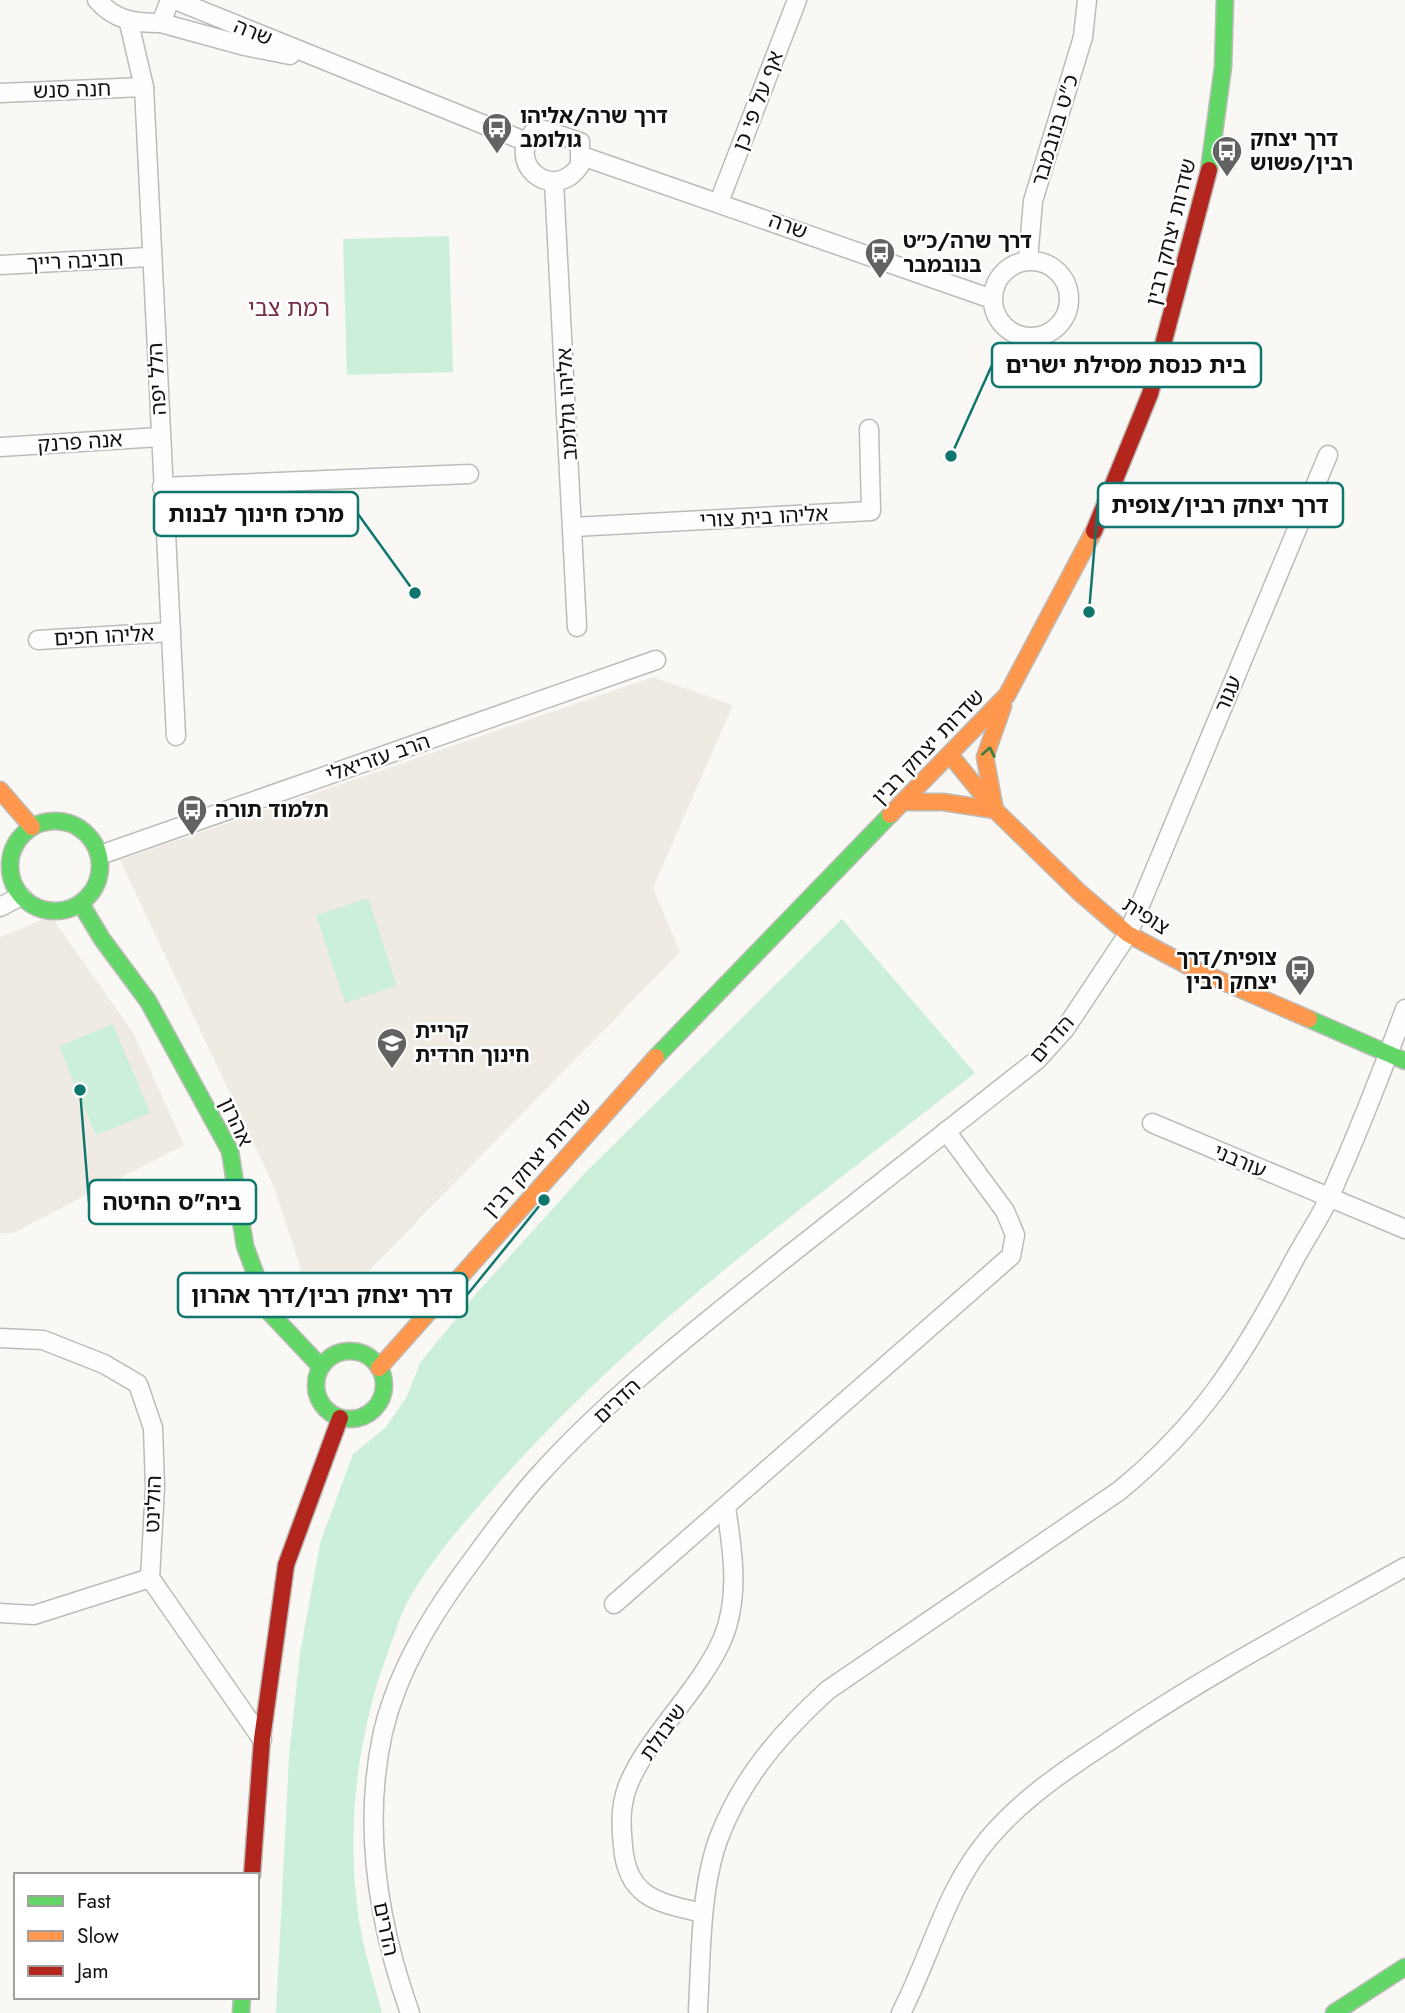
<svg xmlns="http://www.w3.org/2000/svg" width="1405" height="2013" font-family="Jost,'Noto Sans Hebrew',sans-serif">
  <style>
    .built { fill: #f0ebe2 }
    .green { fill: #ccefda }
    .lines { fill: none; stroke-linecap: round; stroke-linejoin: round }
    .street-casing { stroke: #bdbbb8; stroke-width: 21 }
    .fast-casing { stroke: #bdbbb8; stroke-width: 19 }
    .slow-casing { stroke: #bdbbb8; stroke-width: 19 }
    .jam-casing { stroke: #bdbbb8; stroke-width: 19 }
    .street { stroke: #fefefe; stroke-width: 18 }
    .fast { stroke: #63d668; stroke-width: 16 }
    .slow { stroke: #ff974d; stroke-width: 16 }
    .jam { stroke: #b3261e; stroke-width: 16 }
    .oneway { stroke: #3f7d40 }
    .labels { text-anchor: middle; stroke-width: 5; stroke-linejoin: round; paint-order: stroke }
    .street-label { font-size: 21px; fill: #13110f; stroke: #fff }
    .poi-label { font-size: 21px; font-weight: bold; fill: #13110f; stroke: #fff; text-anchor: start }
    .neighbourhood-label { font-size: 23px; fill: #753047; stroke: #fff }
    .leader { fill: none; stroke: #0f766e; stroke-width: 2.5 }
    .callout-dot { fill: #0f766e; stroke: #fff; stroke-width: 2.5 }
    .callout { fill: #fff; stroke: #0f766e; stroke-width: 2.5 }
    .callout-label { font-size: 23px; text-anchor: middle; font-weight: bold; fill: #13110f }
  </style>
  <rect width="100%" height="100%" fill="#faf8f5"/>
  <g class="built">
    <path d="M 653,677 L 733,705 L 653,888 L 680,952 L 360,1280 L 310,1297 L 274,1187 L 120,860 Z"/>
    <path d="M 51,916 L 134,1034 L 184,1145 L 13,1233 L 0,1233 L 0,937 Z"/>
  </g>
  <g class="green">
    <path d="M 449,236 L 453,372 L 347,375 L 343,239 Z"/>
    <path d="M 368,898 L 397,986 L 345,1003 L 316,915 Z"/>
    <path d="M 842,919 L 975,1073 C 813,1201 642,1322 504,1477 C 470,1516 433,1556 408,1601 C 401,1613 397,1628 392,1641 C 358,1728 345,1826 359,1919 C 364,1951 374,1982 382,2013 L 276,2013 L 289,1756 L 300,1653 L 320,1543 L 353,1454 L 385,1428 L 406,1398 L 420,1363 L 475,1295 L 584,1174 Z"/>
    <path d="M 113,1024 L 150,1113 L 96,1135 L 59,1046 Z"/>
  </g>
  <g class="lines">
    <g class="street-casing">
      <g id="street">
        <path d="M 97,0 C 116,21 134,23 161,23 L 170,0"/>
        <path d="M 175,0 L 527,142"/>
        <path d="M 129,23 L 144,87 L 176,736"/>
        <path d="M 161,23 L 245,46 L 290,55"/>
        <path d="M 0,93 L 144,87"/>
        <path d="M 538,128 L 580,142 L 580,165 C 553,206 500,160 538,128 Z"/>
        <path d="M 582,156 L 992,299"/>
        <path d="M 554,182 L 577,627"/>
        <path d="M 719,202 L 797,0"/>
        <path d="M 1028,260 L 1033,201 L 1083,37 L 1087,0"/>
        <circle cx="1031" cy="299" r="38"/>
        <path d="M 0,265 L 150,257"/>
        <path d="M 0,447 L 160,437"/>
        <path d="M 162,487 L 469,474"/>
        <path d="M 574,527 L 871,511 L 869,429"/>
        <path d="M 38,640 L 171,632"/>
        <path d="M 100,855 L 656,660"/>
        <path d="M 0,907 L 21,896"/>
        <path d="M 1152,1123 L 1405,1229"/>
        <path d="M 0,1338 L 43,1340 L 104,1364 L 138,1384 L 153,1428 L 155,1487 L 150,1578 L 262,1739"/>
        <path d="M 614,1604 L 1011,1256 L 1015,1235 L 1005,1211 L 946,1131"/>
        <path d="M 0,1613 L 34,1615 L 150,1578"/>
        <path d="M 703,1913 C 660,1903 627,1899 623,1846 C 621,1826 620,1808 627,1788 C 645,1739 699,1692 722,1640 C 740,1599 733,1551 726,1508"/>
        <path d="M 698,2010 C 701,1956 700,1885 720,1835 C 743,1776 782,1732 828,1690 L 1119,1491 C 1201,1424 1242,1358 1291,1266 C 1303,1242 1319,1220 1330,1196 C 1357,1135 1382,1072 1405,1009"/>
        <path d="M 410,2013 C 378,1923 362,1827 383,1732 C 398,1669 433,1613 471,1562 C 493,1532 515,1501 540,1474 C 611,1395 700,1327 783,1260 C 867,1193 952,1127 1037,1060 L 1065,1029 L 1128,934 L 1328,455"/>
        <path d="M 901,2013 C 931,1955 946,1888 989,1838 C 1022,1799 1065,1770 1108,1742 C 1203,1677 1305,1623 1405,1567"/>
      </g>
    </g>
    <g class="fast-casing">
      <g id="fast">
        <path d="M 1209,170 L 1223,67 L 1225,0"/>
        <circle cx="55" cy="866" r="45"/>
        <path d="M 81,904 L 102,939 L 148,1001 L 230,1151 L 245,1246 L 270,1313 L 321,1367"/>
        <path d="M 1309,1019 L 1405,1061"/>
        <path d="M 656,1057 L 890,815"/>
        <circle cx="350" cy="1385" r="34"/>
        <path d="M 241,2013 L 242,1997"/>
        <path d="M 1334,2013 L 1405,1967"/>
      </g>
    </g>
    <g class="slow-casing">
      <g id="slow">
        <path d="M 951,756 L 995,810 L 1079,892 L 1128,934 L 1192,968 L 1309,1019"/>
        <path d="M 0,790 L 32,827"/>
        <path d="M 906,802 L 943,802 L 995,810 L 985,757 L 1003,706"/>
        <path d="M 890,815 L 1007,695 L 1094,531"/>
        <path d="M 379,1368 L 656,1057"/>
      </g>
    </g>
    <g class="jam-casing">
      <g id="jam">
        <path d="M 1094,531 L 1150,394 L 1209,170"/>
        <path d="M 252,1875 L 262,1739 L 286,1565 L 340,1418"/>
      </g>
    </g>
    <use href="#street" class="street"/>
    <use href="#fast" class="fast"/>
    <use href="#slow" class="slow"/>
    <use href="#jam" class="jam"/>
  </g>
  <defs><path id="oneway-chevron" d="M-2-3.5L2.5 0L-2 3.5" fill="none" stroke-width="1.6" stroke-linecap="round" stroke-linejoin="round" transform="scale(1.75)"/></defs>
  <use class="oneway" href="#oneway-chevron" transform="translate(989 752) rotate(-79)"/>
  <defs>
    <g id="bus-pin" transform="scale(1.575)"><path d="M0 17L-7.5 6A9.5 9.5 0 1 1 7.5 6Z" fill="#646260" stroke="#fff"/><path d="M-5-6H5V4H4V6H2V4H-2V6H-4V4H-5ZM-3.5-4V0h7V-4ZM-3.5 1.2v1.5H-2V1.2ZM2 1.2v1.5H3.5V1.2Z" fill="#fff"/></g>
    <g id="school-pin" transform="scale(1.575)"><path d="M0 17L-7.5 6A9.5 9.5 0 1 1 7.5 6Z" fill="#646260" stroke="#fff"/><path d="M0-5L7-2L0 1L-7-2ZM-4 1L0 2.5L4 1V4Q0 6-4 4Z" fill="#fff"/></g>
  </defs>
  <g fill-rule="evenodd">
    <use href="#bus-pin" x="497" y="128"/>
    <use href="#bus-pin" x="1227" y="151"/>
    <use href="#bus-pin" x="880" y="253"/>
    <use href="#bus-pin" x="192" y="810"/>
    <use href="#bus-pin" x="1300" y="970"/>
    <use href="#school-pin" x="392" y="1043"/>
  </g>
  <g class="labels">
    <g class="street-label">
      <text transform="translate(253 32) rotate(22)" y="7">שרה</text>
      <text transform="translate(72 90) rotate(-2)" y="7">חנה סנש</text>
      <text transform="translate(758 101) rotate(-69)" y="7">אף על פי כן</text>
      <text transform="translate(1055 130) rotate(-73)" y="7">כ"ט בנובמבר</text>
      <text transform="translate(788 226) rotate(20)" y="7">שרה</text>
      <text transform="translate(1171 232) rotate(-76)" y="7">שדרות יצחק רבין</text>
      <text transform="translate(75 261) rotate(-3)" y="7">חביבה רייך</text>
      <text transform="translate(157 379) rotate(-93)" y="7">הלל יפה</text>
      <text transform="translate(567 404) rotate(-93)" y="7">אליהו גולומב</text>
      <text transform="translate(80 442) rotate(-4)" y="7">אנה פרנק</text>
      <text transform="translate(764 517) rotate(-3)" y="7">אליהו בית צורי</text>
      <text transform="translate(104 636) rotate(-3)" y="7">אליהו חכים</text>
      <text transform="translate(1228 694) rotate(-67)" y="7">עגור</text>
      <text transform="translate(928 747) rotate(-46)" y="7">שדרות יצחק רבין</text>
      <text transform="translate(378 758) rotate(-19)" y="7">הרב עזריאלי</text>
      <text transform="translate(1146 916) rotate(33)" y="7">צופית</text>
      <text transform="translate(1052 1039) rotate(-49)" y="7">הדרים</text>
      <text transform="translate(236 1122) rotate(65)" y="7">אהרון</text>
      <text transform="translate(537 1158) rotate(-48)" y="7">שדרות יצחק רבין</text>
      <text transform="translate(1240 1161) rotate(23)" y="7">עורבני</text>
      <text transform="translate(617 1401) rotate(-43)" y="7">הדרים</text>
      <text transform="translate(153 1504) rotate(-88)" y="7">הולינט</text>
      <text transform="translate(663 1732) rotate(-55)" y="7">שיבולת</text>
      <text transform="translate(386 1929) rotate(78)" y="7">הדרים</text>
    </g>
    <g class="poi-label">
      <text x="520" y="123">דרך שרה/אליהו<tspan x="520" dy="24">גולומב</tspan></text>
      <text x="1250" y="146">דרך יצחק<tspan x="1250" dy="24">רבין/פשוש</tspan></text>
      <text x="903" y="248">דרך שרה/כ״ט<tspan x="903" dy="24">בנובמבר</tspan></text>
      <text x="215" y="817">תלמוד תורה</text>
      <text x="1277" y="965" text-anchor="end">צופית/דרך<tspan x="1277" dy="24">יצחק רבין</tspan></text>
      <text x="415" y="1038">קריית<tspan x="415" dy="24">חינוך חרדית</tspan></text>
    </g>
    <g class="neighbourhood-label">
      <text x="289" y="316">רמת צבי</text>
    </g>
  </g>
  <path class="leader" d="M951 456L992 365M1089 612L1098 505M415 593L358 514M80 1090L89 1202M544 1200L467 1295"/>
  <g class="callout-dot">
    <circle cx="951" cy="456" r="7"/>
    <circle cx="1089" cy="612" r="7"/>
    <circle cx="415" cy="593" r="7"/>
    <circle cx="80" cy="1090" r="7"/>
    <circle cx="544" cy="1200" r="7"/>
  </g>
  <g class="callout">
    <rect x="992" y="343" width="269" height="44" rx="7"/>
    <rect x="1098" y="483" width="245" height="44" rx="7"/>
    <rect x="154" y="492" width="204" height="44" rx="7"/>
    <rect x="89" y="1180" width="167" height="44" rx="7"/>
    <rect x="178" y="1273" width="289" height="44" rx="7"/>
  </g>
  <g class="callout-label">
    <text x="1126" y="373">בית כנסת מסילת ישרים</text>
    <text x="1220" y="513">דרך יצחק רבין/צופית</text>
    <text x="256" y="522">מרכז חינוך לבנות</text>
    <text x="172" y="1210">ביה"ס החיטה</text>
    <text x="322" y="1303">דרך יצחק רבין/דרך אהרון</text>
  </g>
  <rect x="14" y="1873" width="245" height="126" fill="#ffffff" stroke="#a1a09f" stroke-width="2"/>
  <rect x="28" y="1896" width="35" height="10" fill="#63d668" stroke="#a1a09f" stroke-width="2"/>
  <text x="77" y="1908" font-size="21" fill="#13110f">Fast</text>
  <rect x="28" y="1931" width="35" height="10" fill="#ff974d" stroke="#a1a09f" stroke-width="2"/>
  <text x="77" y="1943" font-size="21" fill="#13110f">Slow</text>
  <rect x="28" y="1966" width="35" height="10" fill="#b3261e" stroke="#a1a09f" stroke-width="2"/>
  <text x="77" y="1978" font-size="21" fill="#13110f">Jam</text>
</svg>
